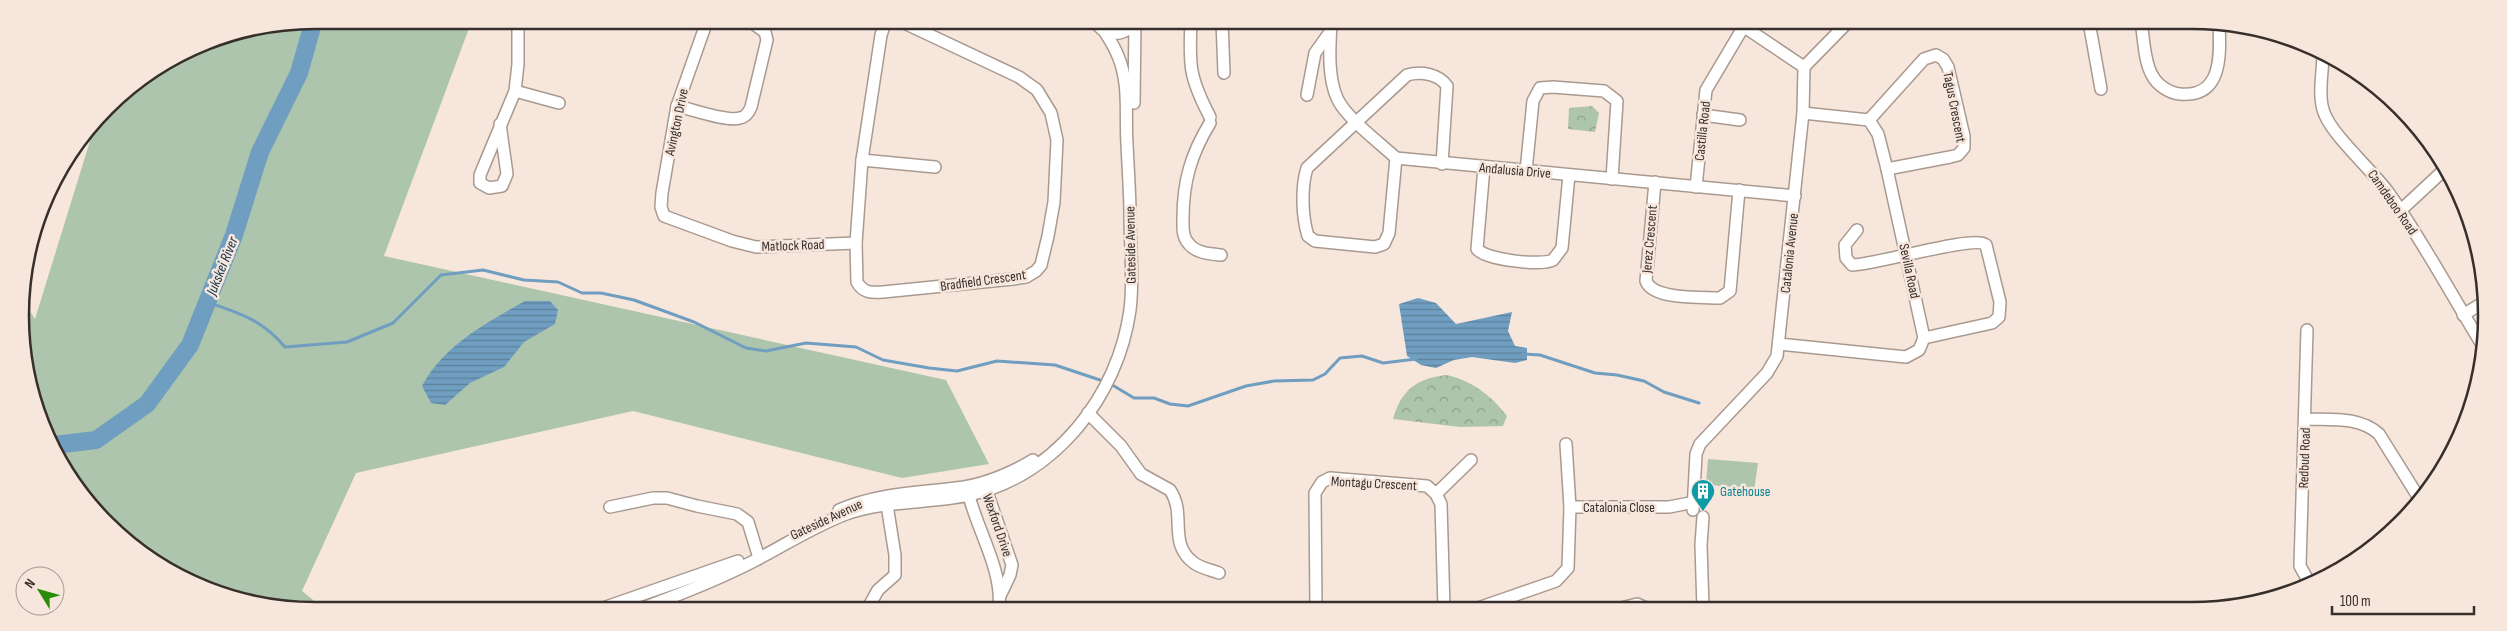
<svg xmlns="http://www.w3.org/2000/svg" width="2507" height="631" font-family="'Sofia Sans Condensed',sans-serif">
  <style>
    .grass { fill: #adc5ac }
    .park { fill: url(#park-crowns) }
    .water { fill: url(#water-rules) }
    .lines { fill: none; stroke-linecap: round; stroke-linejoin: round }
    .stream { stroke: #709ec0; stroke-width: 3 }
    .river { stroke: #709ec0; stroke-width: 18 }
    .minor-casing { stroke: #a99a90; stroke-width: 14 }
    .minor { stroke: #fff; stroke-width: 11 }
    .labels { text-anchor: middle; stroke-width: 5; stroke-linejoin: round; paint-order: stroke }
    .street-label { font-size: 14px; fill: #362f2c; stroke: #f7e6dc }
    .culture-label { font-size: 14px; fill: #0d838f; stroke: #f7e6dc; text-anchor: start }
    .water-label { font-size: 15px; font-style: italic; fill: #0c324a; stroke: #f7e6dc }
    .rim { fill: none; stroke: #362f2c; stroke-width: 2.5 }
  </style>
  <defs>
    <pattern id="park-crowns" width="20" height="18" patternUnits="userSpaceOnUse" patternTransform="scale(1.25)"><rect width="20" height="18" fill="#adc5ac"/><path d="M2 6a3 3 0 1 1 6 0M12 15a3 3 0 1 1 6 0" fill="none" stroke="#8ea08c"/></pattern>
    <pattern id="water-rules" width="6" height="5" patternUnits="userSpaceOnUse" patternTransform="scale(1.25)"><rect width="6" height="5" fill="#709ec0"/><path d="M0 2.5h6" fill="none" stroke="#5d819c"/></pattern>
  </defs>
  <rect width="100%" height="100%" fill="#f7e6dc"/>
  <g class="grass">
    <path d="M 316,20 L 464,20 L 468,31 L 384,256 L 946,380 L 989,464 L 902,478 L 633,411 L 356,473 L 302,591 L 323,608 L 277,608 L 168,571 L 81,496 L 36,410 L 21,298 L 35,319 L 94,128 L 120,94 L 203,42 Z"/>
    <path d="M 1708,459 L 1758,463 L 1754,491 L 1706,484 Z"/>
  </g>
  <g class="park">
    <path d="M 1592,106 L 1599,113 L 1595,132 L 1568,129 L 1569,108 Z"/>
    <path d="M 1447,375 C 1472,381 1491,395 1507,416 L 1503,426 L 1460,427 L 1393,419 C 1401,390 1417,378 1447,375 Z"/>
  </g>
  <g class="water">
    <path d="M 1418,298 L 1436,303 L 1456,324 L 1512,312 L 1508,331 L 1515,346 L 1527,348 L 1527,360 L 1515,363 L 1472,357 L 1454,360 L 1436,368 L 1421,365 L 1407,356 L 1399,304 Z"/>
    <path d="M 525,301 L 550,301 L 558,310 L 555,324 L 524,342 L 504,367 L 470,383 L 445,405 L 431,403 L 422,386 C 444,345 486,323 525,301 Z"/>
  </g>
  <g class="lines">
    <g class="stream">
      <path d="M 207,302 C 240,313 262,320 285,347 L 347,342 L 393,323 L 441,275 L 483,270 L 524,280 L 558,282 L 582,293 L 601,293 L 634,300 L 694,322 L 746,348 L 766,351 L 806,343 L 856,347 L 883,360 L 929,368 L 957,371 L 997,361 L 1055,365 L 1103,381"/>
      <path d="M 1523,354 L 1540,355 L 1595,373 L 1617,375 L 1644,381 L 1664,392 L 1699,403"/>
      <path d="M 1109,383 L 1134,398 L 1154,398 L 1170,404 L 1188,406 L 1246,386 L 1274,381 L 1313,380 L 1325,374 L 1340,358 L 1362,356 L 1383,363 L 1416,359"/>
    </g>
    <path class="river" d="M 54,445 L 96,440 L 147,404 L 190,345 L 234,235 L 260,152 L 299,73 L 314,20"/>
    <g class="minor-casing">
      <g id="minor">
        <path d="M 707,21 L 677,106 L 662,193 L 661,207 L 664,216 L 732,241 L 756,247 L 856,243"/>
        <path d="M 888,21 L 885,23 L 881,35 L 862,160 L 856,243 L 857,282 C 863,293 872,293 883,292 L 1013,279 L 1026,277 L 1036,271 L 1041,265 L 1048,236 L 1054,202 L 1057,140 L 1051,113 L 1037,90 L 1019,77 L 900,21"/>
        <path d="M 1095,21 C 1105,38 1125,37 1135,21"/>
        <path d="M 1191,21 C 1189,65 1189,77 1210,117"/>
        <path d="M 1222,21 L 1224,73"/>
        <path d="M 1331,21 C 1330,45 1327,75 1337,98 C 1346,118 1379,142 1396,158 L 1795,196"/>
        <path d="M 1737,22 L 1804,67"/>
        <path d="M 2089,22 L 2101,89"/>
        <path d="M 2141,22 C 2144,39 2144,61 2152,75 C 2157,85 2169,93 2180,94 C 2224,98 2220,52 2219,23"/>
        <path d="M 2323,54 C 2323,72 2317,98 2325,115 C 2335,138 2371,169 2388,192 C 2423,241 2452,296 2484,348"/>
        <path d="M 1804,67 L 1848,22"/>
        <path d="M 515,91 L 559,103"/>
        <path d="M 1307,95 L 1315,53 L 1330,32"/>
        <path d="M 1134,103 L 1135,21"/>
        <path d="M 677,106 C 691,109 727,122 740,118 C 746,117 749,112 751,107 L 767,40 L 765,32 L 750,21"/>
        <path d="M 1703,115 L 1740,120"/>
        <path d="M 1869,120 L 1924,59 L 1936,55 L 1943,59 L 1948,67 L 1964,136 L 1964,148 L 1958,155 L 1950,157 L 1887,169"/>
        <path d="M 1210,123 C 1191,154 1183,182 1183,218 C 1183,227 1182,237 1189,244 C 1196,253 1210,254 1221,255"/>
        <path d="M 500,124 L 507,174 L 502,186 L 489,188 L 480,183 L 480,175 L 515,91 L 518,64 L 518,20"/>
        <path d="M 1396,158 L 1389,233 L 1384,244 L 1375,247 L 1315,241 L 1308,236 C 1302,217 1301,187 1307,168 L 1407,75 C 1421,71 1439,74 1447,86 L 1442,164"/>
        <path d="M 862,160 L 935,167"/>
        <path d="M 1484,167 L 1477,249 C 1486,260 1541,266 1553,260 L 1562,248 L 1569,175"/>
        <path d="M 1526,171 L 1533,101 L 1540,88 L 1553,87 L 1604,91 L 1617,101 L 1612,179"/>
        <path d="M 1655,182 L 1646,281 C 1653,300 1702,297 1720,298 L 1730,291 L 1739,190"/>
        <path d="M 1696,187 L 1706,90 L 1744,26"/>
        <path d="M 2401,210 L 2443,171"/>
        <path d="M 1857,230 L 1845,245 L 1846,258 L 1852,265 C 1876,265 1975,234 1986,245 L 2000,302 L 1999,317 L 1992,323 L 1924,338"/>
        <path d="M 2463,315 L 2481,304"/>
        <path d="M 2307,330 L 2300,566 L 2310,584"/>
        <path d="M 1779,344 L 1906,357 L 1919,350 L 1924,338 L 1887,169 L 1878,134 L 1869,120 L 1803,113"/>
        <path d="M 1088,413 L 1121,446 L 1141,474 L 1170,490 C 1187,515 1167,543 1194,563 C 1201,568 1211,570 1219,573"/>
        <path d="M 2306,419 C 2331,420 2359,416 2379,434 L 2419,498"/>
        <path d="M 984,483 L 1012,565 L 1010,575 L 1000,596"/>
        <path d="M 967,488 C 975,527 1003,568 999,608"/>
        <path d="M 1436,494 L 1471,460"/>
        <path d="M 610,507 L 653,498 L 667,498 L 697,506 L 737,514 L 748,522 L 759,558"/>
        <path d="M 1570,507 L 1669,507 L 1700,501"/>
        <path d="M 839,510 C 880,492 921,493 964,487 C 987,483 1014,472 1033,460"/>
        <path d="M 1693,510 L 1696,454 L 1700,444 L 1767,373 L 1777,356 L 1803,113 L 1804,67"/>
        <path d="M 603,608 L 738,561"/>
        <path d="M 643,608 C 681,594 719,579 754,561 C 785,545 814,526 846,514 C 886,500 929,504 970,495 C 1056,475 1118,396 1130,310 C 1134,279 1130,247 1130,216 C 1130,192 1128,168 1127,144 C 1125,115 1130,84 1118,56 C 1115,48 1110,40 1105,32"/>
        <path d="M 868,608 L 878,590 L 895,575 L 895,555 L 887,505"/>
        <path d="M 1316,608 L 1315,493 L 1322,482 L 1330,478 L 1427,486 L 1436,494 L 1441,504 L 1444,608"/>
        <path d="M 1478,608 L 1556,581 L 1568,568 L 1570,507 L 1566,444"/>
        <path d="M 1621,608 L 1637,604 L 1646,608"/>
        <path d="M 1703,608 L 1701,545 L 1703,517"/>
      </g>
    </g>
    <use href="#minor" class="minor"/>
  </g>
  <defs>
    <g id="building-pin" transform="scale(1.25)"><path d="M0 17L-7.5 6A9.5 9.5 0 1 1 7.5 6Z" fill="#0f9aa8" stroke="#f7e6dc"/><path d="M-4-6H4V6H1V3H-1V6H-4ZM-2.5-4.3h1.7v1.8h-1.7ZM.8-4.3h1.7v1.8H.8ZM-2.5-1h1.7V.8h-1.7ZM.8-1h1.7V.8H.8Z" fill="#fff"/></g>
  </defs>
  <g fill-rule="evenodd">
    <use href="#building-pin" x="1703" y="491"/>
  </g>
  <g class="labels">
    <g class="street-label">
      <text transform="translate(1955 107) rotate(79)" y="5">Tagus Crescent</text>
      <text transform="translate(676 122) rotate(-78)" y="5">Avington Drive</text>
      <text transform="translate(1702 131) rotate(-84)" y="5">Castilla Road</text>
      <text transform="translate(1515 170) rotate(5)" y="5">Andalusia Drive</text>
      <text transform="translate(2393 202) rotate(55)" y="5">Camdeboo Road</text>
      <text transform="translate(1649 239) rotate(-85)" y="5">Jerez Crescent</text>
      <text transform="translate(793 245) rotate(-2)" y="5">Matlock Road</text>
      <text transform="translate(1130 245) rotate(-91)" y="5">Gateside Avenue</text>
      <text transform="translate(1789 253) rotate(-84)" y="5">Catalonia Avenue</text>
      <text transform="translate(1910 271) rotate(78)" y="5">Sevilla Road</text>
      <text transform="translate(983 280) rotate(-8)" y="5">Bradfield Crescent</text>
      <text transform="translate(2304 458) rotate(-88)" y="5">Redbud Road</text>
      <text transform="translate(1374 483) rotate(3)" y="5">Montagu Crescent</text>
      <text x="1619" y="512">Catalonia Close</text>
      <text transform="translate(826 519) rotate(-25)" y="5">Gateside Avenue</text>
      <text transform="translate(998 525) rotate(71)" y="5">Wexford Drive</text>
    </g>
    <g class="culture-label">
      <text x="1720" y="496">Gatehouse</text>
    </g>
    <g class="water-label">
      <text transform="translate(222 266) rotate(-68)" y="5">Jukskei River</text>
    </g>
  </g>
  <path d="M0 0H2507V631H0ZM315 29H2192A286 286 0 0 1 2478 315V316A286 286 0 0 1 2192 602H315A286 286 0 0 1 29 316V315A286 286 0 0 1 315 29Z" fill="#f7e6dc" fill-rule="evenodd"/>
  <path class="rim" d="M315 29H2192A286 286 0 0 1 2478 315V316A286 286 0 0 1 2192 602H315A286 286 0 0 1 29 316V315A286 286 0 0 1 315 29Z"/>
  <g transform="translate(40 591) rotate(307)"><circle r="24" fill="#f7e6dc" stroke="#aa9d96"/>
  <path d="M0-4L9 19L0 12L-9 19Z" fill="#278d09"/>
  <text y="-8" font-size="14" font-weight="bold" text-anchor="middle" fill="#362f2c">N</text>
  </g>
  <path d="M2332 606v8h142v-8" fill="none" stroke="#362f2c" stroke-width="2.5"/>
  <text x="2340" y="606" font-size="15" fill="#362f2c" stroke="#f7e6dc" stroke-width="4" paint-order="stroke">100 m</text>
</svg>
